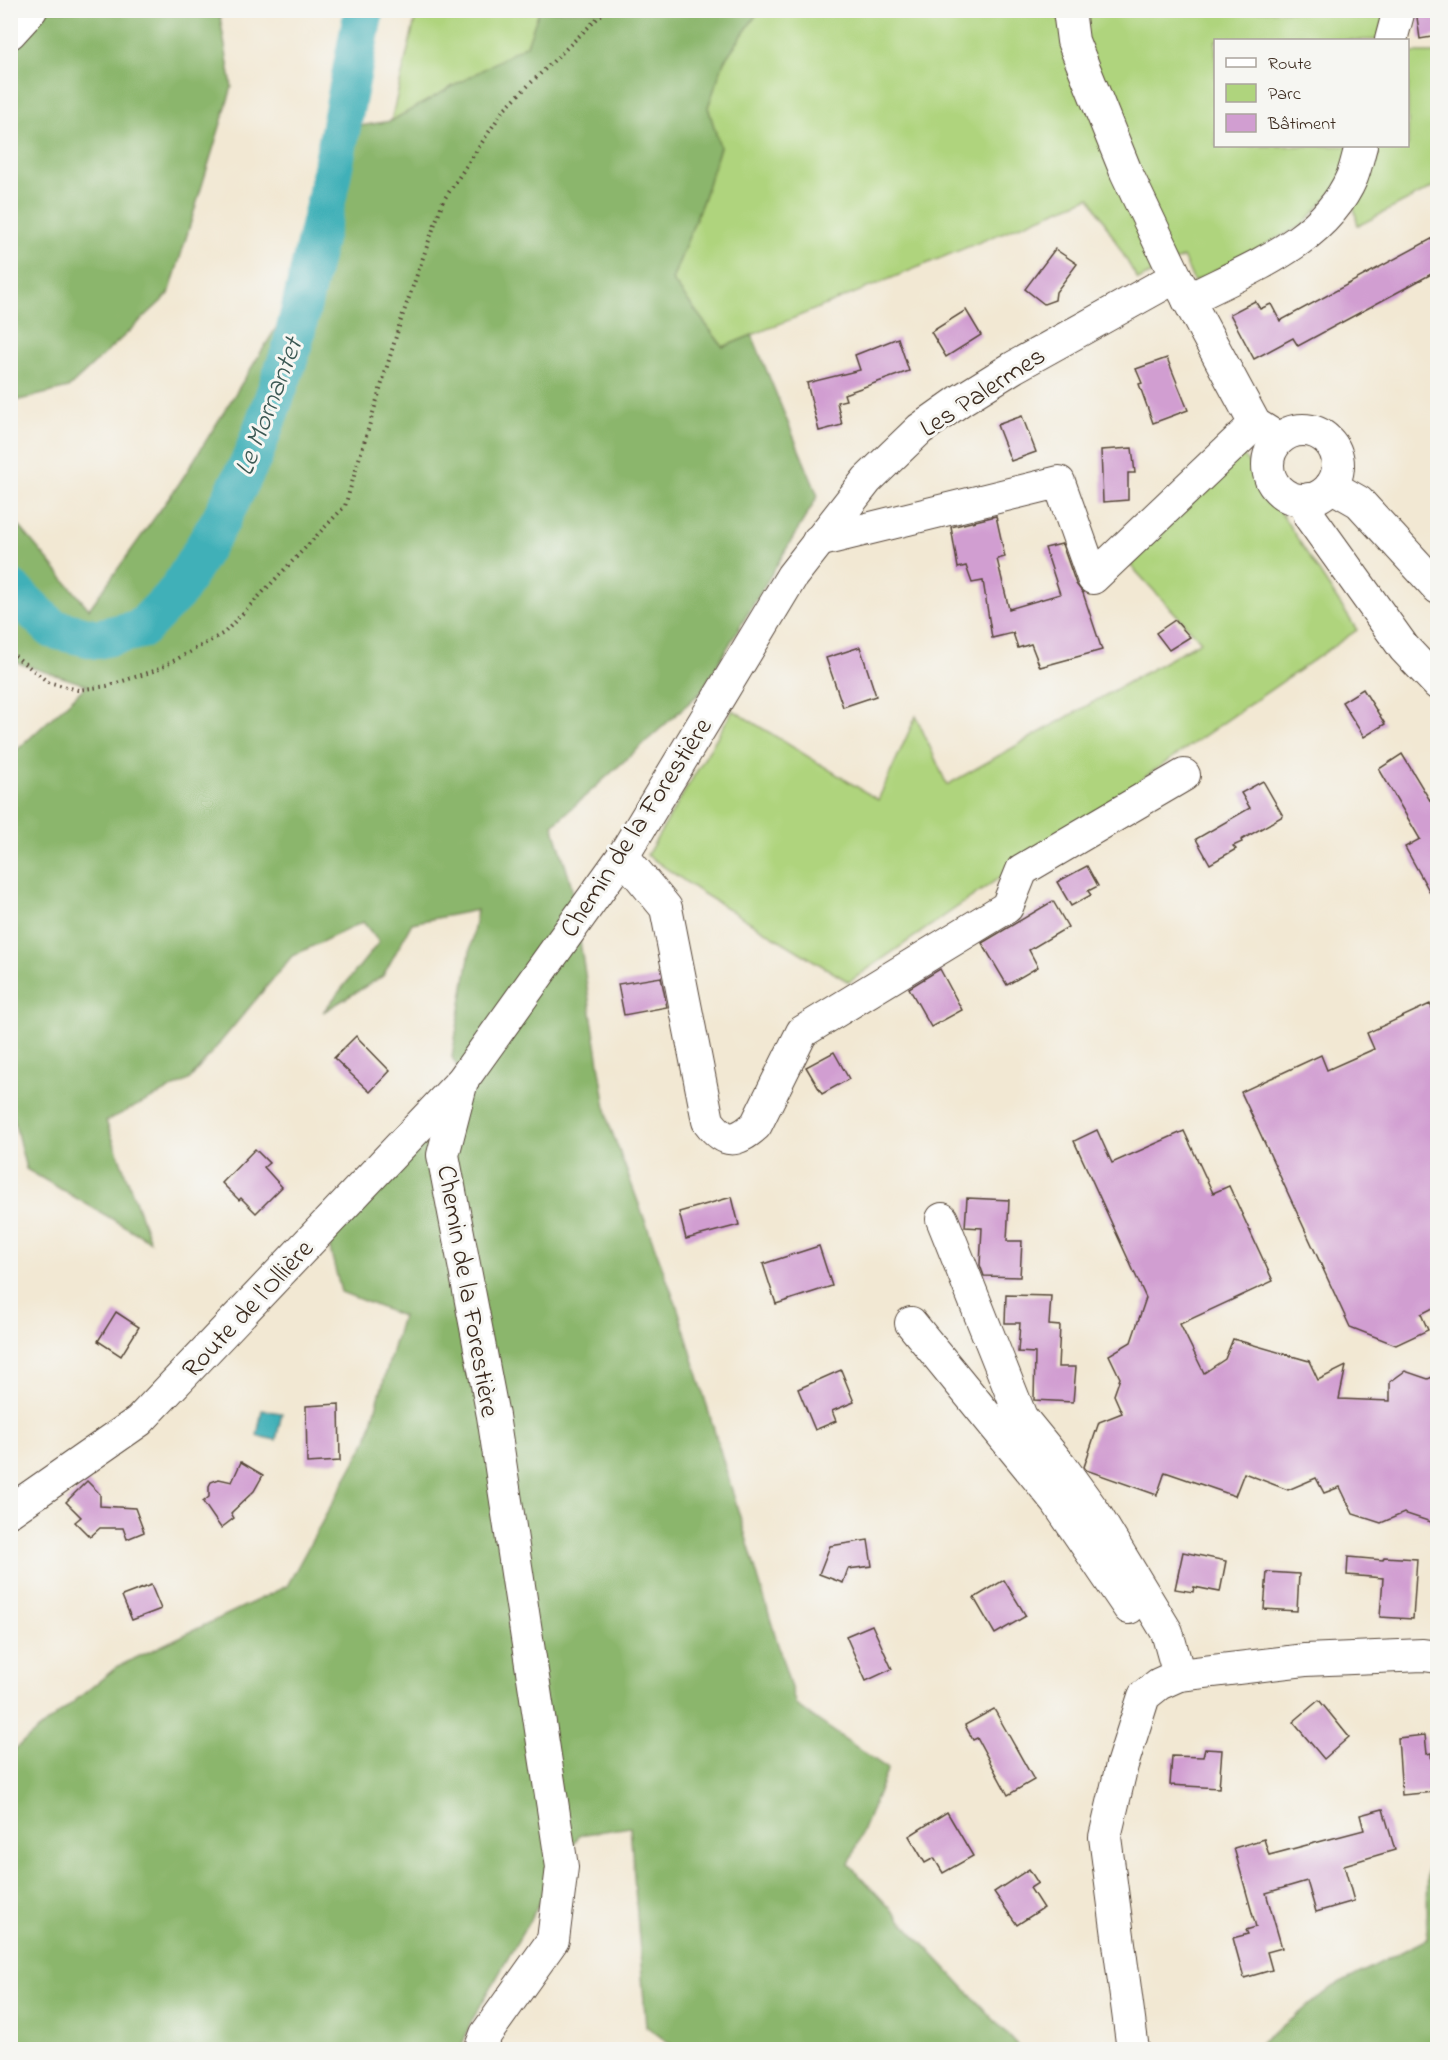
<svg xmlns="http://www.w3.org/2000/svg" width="1448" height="2060" font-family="'Indie Flower',sans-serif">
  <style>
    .green { fill: #afd47d; stroke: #757f4e; stroke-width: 1.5 }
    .forest { fill: #8bb66c; stroke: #637045; stroke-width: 1.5 }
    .water { fill: #3fb0b8; stroke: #3d6d6b; stroke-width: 1.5 }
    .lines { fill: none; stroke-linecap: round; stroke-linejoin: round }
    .river { stroke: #3fb0b8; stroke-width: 40 }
    .building { fill: #d19ed1 }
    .minor-casing { stroke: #564639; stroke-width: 34 }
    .path { stroke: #564639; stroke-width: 4; stroke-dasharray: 1.5 4.5; stroke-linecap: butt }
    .minor { stroke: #fff; stroke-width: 32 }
    .labels { text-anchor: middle; stroke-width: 6; stroke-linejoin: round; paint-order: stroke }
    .street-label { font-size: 27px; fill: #3b2a1e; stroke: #f6f6f2 }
    .water-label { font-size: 28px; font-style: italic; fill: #3c5954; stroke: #f6f6f2 }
  </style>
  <rect width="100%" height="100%" fill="#f6f6f2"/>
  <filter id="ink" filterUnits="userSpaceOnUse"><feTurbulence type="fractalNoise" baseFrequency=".0167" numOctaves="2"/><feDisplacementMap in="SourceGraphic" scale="12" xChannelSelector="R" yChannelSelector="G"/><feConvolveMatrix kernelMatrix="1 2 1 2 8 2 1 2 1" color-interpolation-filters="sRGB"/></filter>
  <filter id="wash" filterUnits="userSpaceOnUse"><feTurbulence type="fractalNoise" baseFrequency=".008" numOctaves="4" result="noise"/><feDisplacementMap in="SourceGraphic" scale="24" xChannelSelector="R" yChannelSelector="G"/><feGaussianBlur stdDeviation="1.35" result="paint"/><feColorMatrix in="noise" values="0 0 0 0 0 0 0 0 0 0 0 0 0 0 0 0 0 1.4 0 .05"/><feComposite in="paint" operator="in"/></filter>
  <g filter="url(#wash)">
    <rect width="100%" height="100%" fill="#f2e8d3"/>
    <g class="green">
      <path d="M 417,11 L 539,11 L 528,45 L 391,121 Z"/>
      <path d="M 759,11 L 1385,11 L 1381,40 L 1216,40 L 1216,146 L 1408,146 L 1408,53 L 1437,53 L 1437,185 L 1358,226 L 1347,175 L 1303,225 L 1194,282 L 1183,257 L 1138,280 L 1090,197 L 723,347 L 672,280 L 703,200 L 720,147 L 708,107 L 724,61 Z"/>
      <path d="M 1242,453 L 1357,630 L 849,982 L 702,893 L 647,855 L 733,710 L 878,800 L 916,716 L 947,785 L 1201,641 L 1130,565 Z"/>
    </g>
    <g class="forest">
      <path d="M 10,11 L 219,11 L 232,87 L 169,294 L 68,388 L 11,402 Z"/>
      <path d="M 539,11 L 759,11 L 724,61 L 708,107 L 720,147 L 703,200 L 672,280 L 723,347 L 752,335 L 818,496 L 701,692 L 553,825 L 571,884 L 608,1121 L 679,1312 L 796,1705 L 888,1769 L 849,1864 L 1021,2049 L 677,2049 L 646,2026 L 630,1827 L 579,1835 L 471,2022 L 461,2049 L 11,2049 L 11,1752 L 117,1667 L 287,1586 L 367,1440 L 402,1316 L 341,1292 L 328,1241 L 472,1092 L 452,1057 L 477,910 L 412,923 L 383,976 L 323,1012 L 379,942 L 363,922 L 292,956 L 189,1080 L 106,1121 L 150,1241 L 26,1169 L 10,1104 L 11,749 L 17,750 L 87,685 L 11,661 L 10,515 L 89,609 L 181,481 L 281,320 L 314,185 L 322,132 L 391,121 L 527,45 Z"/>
      <path d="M 1428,1839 L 1438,1842 L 1437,2049 L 1253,2049 L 1333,1987 L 1427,1939 Z"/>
    </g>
    <path class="water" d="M 262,1410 L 282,1413 L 276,1440 L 257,1436 Z"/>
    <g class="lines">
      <path class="river" d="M 10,588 L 53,629 L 97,639 L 141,629 L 178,591 L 220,521 L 253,456 L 291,351 L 327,197 L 364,10"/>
    </g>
    <g id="blocks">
      <g class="building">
        <path d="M 1416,10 L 1437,10 L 1437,36 L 1420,39 Z"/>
        <path d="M 1437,236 L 1437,271 L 1298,346 L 1293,338 L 1254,359 L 1230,314 L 1255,301 L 1260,309 L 1271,304 L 1280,321 Z"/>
        <path d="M 1055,249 L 1077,264 L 1056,292 L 1055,300 L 1044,304 L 1025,289 Z"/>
        <path d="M 966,310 L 981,335 L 946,357 L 931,332 Z"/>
        <path d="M 898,338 L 909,371 L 844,394 L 846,400 L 837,402 L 842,425 L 819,431 L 807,383 L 860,370 L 855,355 Z"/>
        <path d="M 1167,358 L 1188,410 L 1153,423 L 1139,384 L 1142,383 L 1136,369 Z"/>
        <path d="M 1022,416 L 1036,452 L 1011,461 L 997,425 Z"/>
        <path d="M 1132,448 L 1135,473 L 1128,473 L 1128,500 L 1103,502 L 1101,450 Z"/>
        <path d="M 996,516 L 1005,557 L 997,559 L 1009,609 L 1060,594 L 1045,548 L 1062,544 L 1076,584 L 1083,593 L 1102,650 L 1040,667 L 1031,644 L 1018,648 L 1013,633 L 992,638 L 983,581 L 972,583 L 966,566 L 958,568 L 951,527 Z"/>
        <path d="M 1175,620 L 1190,637 L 1169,650 L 1156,633 Z"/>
        <path d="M 860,647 L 876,696 L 843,707 L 826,658 Z"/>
        <path d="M 1363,689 L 1385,724 L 1364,737 L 1342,702 Z"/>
        <path d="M 1402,754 L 1437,812 L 1437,905 L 1405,847 L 1420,839 L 1379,769 Z"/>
        <path d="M 1263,781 L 1283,816 L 1241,840 L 1242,842 L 1233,846 L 1236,849 L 1210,864 L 1196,839 L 1250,808 L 1241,793 Z"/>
        <path d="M 1087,866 L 1098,886 L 1088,891 L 1091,895 L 1071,906 L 1057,882 Z"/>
        <path d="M 1053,901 L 1068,927 L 1029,950 L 1038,967 L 1007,985 L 982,943 Z"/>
        <path d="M 940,969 L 962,1010 L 931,1027 L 909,988 Z"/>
        <path d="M 661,977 L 667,1007 L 624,1015 L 618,984 Z"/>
        <path d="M 1430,1004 L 1437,1019 L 1437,1306 L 1421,1314 L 1428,1330 L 1396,1345 L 1350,1327 L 1241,1092 L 1321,1055 L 1327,1070 L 1374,1049 L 1367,1033 Z"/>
        <path d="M 356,1036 L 390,1071 L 370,1092 L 334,1058 Z"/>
        <path d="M 834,1052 L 849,1079 L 822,1094 L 806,1067 Z"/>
        <path d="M 1097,1130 L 1112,1163 L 1184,1131 L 1213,1193 L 1229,1186 L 1273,1281 L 1180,1324 L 1204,1373 L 1225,1359 L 1233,1339 L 1309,1361 L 1318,1380 L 1346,1366 L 1339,1399 L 1390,1401 L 1390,1382 L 1405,1371 L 1428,1379 L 1437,1375 L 1437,1524 L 1404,1513 L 1381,1523 L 1353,1514 L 1340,1487 L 1324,1493 L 1316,1478 L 1288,1490 L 1244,1473 L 1235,1496 L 1165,1472 L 1157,1495 L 1086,1470 L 1084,1467 L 1099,1422 L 1122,1413 L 1114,1395 L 1120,1378 L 1109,1355 L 1131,1342 L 1146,1298 L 1074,1141 Z"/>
        <path d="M 255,1149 L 269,1163 L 264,1167 L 282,1187 L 256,1213 L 241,1198 L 239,1200 L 222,1183 Z"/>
        <path d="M 732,1197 L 739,1225 L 686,1239 L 679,1212 Z"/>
        <path d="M 967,1198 L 1009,1200 L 1007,1241 L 1022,1241 L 1020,1277 L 984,1276 L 980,1265 L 982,1228 L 965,1227 Z"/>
        <path d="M 819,1246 L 832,1286 L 776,1304 L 763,1264 Z"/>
        <path d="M 1006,1295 L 1051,1296 L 1049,1325 L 1060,1326 L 1058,1367 L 1076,1367 L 1073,1402 L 1034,1400 L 1035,1353 L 1018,1352 L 1020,1323 L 1005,1323 Z"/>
        <path d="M 116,1312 L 139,1327 L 121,1356 L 98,1341 Z"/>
        <path d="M 841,1370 L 854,1402 L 832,1411 L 836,1421 L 815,1430 L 798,1389 Z"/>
        <path d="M 339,1404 L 340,1461 L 307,1463 L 306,1406 Z"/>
        <path d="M 241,1462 L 263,1475 L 254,1491 L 231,1513 L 234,1518 L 221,1528 L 203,1502 L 209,1497 L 209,1486 L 211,1482 L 219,1479 L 232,1482 Z"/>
        <path d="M 87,1481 L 100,1494 L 100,1506 L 135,1508 L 144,1532 L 127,1539 L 123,1528 L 100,1528 L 90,1537 L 75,1522 L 81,1517 L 66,1502 Z"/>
        <path d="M 868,1540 L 872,1566 L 848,1569 L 843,1583 L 819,1574 L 830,1546 Z"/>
        <path d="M 1183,1552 L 1226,1561 L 1220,1592 L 1194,1587 L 1193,1592 L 1175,1589 Z"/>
        <path d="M 1348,1557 L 1383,1560 L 1384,1557 L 1417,1559 L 1413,1619 L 1380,1617 L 1383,1578 L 1347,1575 Z"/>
        <path d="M 1267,1572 L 1299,1574 L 1297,1611 L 1264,1609 Z"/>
        <path d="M 1004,1580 L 1026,1616 L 995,1634 L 974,1598 Z"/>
        <path d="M 151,1585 L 161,1609 L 132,1620 L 122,1596 Z"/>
        <path d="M 872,1625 L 892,1669 L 866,1681 L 846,1636 Z"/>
        <path d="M 1319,1700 L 1349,1737 L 1324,1759 L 1293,1722 Z"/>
        <path d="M 994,1709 L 1034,1780 L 1008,1795 L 977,1738 L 973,1740 L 965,1725 Z"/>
        <path d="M 1425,1735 L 1427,1754 L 1431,1753 L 1434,1792 L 1402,1795 L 1398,1738 Z"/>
        <path d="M 1205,1749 L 1222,1750 L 1219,1788 L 1170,1785 L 1172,1756 L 1203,1757 Z"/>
        <path d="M 1383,1809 L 1395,1850 L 1344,1865 L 1354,1901 L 1316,1912 L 1307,1881 L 1266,1893 L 1282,1948 L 1267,1952 L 1272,1970 L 1244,1978 L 1233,1938 L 1248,1934 L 1246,1930 L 1256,1927 L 1234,1848 L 1264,1839 L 1269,1855 L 1364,1830 L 1360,1815 Z"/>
        <path d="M 947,1812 L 973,1856 L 943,1873 L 934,1858 L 925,1863 L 909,1836 Z"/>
        <path d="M 1029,1869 L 1038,1883 L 1030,1888 L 1043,1908 L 1017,1925 L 994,1892 Z"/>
      </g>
    </g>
  </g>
  <g filter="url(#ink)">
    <use href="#blocks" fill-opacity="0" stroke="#564639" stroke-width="1.5"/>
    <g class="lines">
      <g class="minor-casing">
        <g id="minor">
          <path d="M 1069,10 L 1073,41 L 1126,172 L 1176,277 L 1255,424 L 1279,439"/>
          <path d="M 10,33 L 31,10"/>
          <path d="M 1391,40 L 1399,10"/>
          <path d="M 1188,300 C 1247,269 1324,243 1352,177 C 1356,167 1358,156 1361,146"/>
          <circle cx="1303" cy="465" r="35"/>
          <path d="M 1331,486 L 1359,502 L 1438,588"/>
          <path d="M 1309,499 L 1310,517 L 1404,648 L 1438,684"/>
          <path d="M 818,541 L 1059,482 L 1093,578 L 1255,424"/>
          <path d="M 623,856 L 666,908 L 708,1121 C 725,1144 736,1143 756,1125 L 802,1032 L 1007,907 L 1022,870 L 1184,775"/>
          <path d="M 942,1219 L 1021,1417 L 1061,1466 L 1095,1513 L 1167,1632 L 1179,1675"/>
          <path d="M 911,1323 L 1057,1502 L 1129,1608"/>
          <path d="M 10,1511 L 139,1421 L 460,1083"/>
          <path d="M 480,2050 L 486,2034 L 553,1940 L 562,1867 L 493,1416 L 443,1155 L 462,1081 L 623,856 L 792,576 L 867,480 L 920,429 L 961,400 L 1014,367 L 1176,277"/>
          <path d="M 1133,2050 L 1105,1837 L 1122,1765 L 1144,1696 L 1159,1684 L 1179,1675 L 1305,1660 L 1423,1655 L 1438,1657"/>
        </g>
      </g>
      <path class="path" d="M 10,652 L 48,682 L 78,690 L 107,686 L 157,670 L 224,633 L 345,506 L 401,320 L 443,201 L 505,108 L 606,10"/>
      <use href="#minor" class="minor"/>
    </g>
  </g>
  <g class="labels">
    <g class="street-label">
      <text transform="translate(982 391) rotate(-33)" y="9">Les Palermes</text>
      <text transform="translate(635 827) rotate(-57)" y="9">Chemin de la Forestière</text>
      <text transform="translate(469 1291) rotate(80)" y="9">Chemin de la Forestière</text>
      <text transform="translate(247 1308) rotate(-47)" y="9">Route de l'Ollière</text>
    </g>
    <g class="water-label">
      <text transform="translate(267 406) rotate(-69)" y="10">Le Mornantet</text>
    </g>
  </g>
  <rect width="1448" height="2060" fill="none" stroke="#f6f6f2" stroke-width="36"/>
  <rect x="1214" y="39" width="195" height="108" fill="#f6f6f2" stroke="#aba49d" stroke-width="1.5"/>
  <rect x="1226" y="58" width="30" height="9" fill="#ffffff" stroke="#aba49d" stroke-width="1.5"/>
  <text x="1268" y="69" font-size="18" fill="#3b2a1e">Route</text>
  <rect x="1226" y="84" width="30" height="18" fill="#afd47d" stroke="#aba49d" stroke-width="1.5"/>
  <text x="1268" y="99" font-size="18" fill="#3b2a1e">Parc</text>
  <rect x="1226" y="114" width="30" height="18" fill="#d19ed1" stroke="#aba49d" stroke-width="1.5"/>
  <text x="1268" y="129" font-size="18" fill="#3b2a1e">Bâtiment</text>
</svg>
